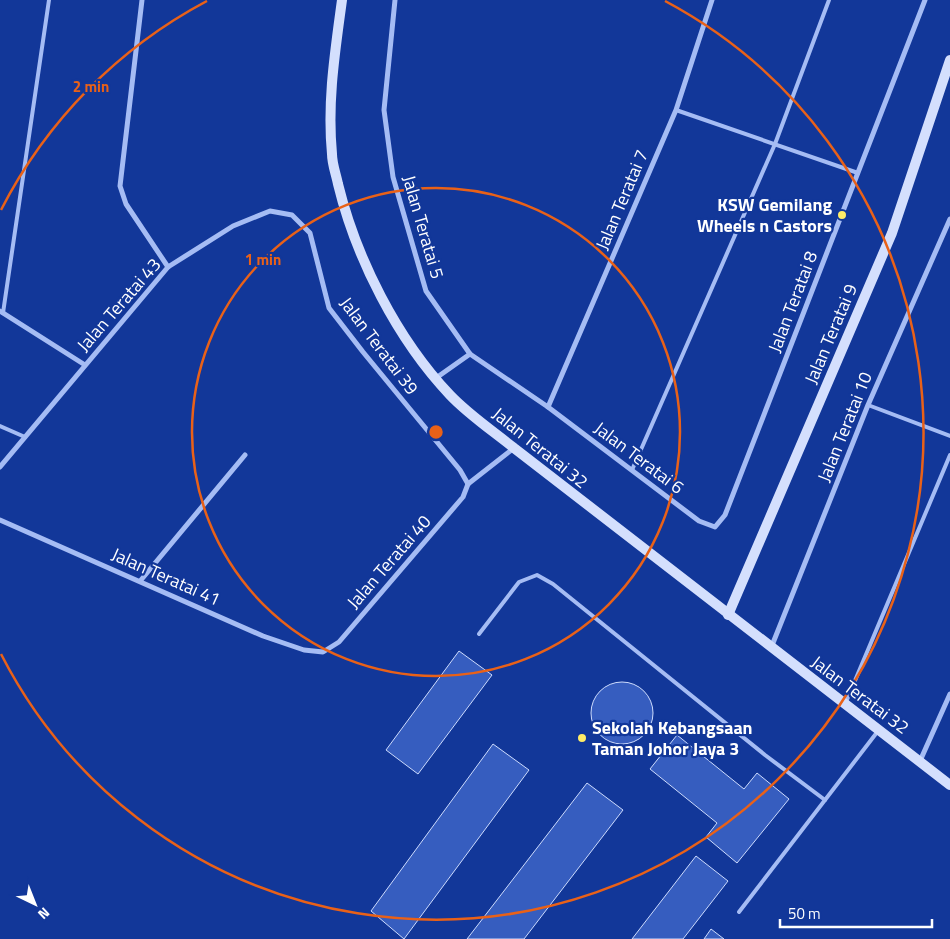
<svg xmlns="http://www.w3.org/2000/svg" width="950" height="939" font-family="'Titillium Web',sans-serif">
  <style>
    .building { fill: #365dbf; stroke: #cddbfd }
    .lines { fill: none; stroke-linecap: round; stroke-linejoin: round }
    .lane { stroke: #a5bcf4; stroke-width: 4 }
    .street { stroke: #a5bcf4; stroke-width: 5 }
    .secondary { stroke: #d4dffd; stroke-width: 10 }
    .ring { fill: none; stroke: #e96118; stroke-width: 2.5 }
    .poi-dot { fill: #ffec67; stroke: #123799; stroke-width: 2 }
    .labels { text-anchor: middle; stroke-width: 4.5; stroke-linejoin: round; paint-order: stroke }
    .street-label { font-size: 18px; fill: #fff; stroke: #123799 }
    .poi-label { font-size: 18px; font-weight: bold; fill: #fff; stroke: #123799; text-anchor: end }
    .centre { fill: #e96118; stroke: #123799; stroke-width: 2.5 }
    .ring-label { font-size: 15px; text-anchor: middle; font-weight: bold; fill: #e96118; stroke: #123799; stroke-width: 4.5; stroke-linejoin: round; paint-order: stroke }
  </style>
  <rect width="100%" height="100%" fill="#123799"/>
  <g class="building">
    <path d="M 459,651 L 492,675 L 418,774 L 386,750 Z"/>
    <circle cx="622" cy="713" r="31"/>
    <path d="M 677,735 L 744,789 L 757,773 L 789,799 L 737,863 L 706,837 L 717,823 L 650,769 Z"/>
    <path d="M 493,744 L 529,770 L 404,939 L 371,911 Z"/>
    <path d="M 587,783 L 623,810 L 524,939 L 467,939 Z"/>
    <path d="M 696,856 L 728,881 L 683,939 L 632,939 Z"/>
    <path d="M 711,929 L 724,939 L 704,939 Z"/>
  </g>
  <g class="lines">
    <g class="lane">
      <path d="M 676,110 L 858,173"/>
      <path d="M 3,313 L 49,0"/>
      <path d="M 868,405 L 950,436"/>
      <path d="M 0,426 L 25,437"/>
      <path d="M 632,470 L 775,144 L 829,0"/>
      <path d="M 479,634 L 519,582 L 537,575 L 553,584 L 765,755 L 825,800"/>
      <path d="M 846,702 L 950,455"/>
      <path d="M 739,912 L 878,731"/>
    </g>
    <g class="street">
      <path d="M 142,0 L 120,186 L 126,204 L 168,267"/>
      <path d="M 395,0 L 384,110 L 393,177 L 426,291 L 470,354 L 548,407 L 699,521 L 715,527 L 725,515 L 925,0"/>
      <path d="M 0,311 L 85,365"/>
      <path d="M 436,378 L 470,354"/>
      <path d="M 548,407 L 676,110 L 712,0"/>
      <path d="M 0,467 L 168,267 L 233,226 L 270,211 L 292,215 L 310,233 L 329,308 L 363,352 L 460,470 L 468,484"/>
      <path d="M 468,484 L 514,448"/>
      <path d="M 0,520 L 263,636 L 304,650 L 323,652 L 339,642 L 463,497 L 468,484"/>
      <path d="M 141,580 L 245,455"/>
      <path d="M 771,648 L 868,405 L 950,219"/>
      <path d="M 920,761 L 950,694"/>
    </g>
    <g class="secondary">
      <path d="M 342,0 C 335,52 327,102 332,154 C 332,164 336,174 338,184 C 356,258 397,339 450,395 C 469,415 493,431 514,448 L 950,785"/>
      <path d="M 728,615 L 892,233 L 950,60"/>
    </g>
  </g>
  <g class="ring">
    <circle cx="436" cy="432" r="244"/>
    <path d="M1 210A488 488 0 0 1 207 1M665 1A488 488 0 1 1 1 654"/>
  </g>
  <g class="poi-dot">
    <circle cx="842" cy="215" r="5"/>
    <circle cx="582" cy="738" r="5"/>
  </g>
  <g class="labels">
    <g class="street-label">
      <text transform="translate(622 200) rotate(-67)" y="6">Jalan Teratai 7</text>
      <text transform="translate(423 227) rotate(74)" y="6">Jalan Teratai 5</text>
      <text transform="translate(793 302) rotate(-69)" y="6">Jalan Teratai 8</text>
      <text transform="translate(119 305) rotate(-49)" y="6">Jalan Teratai 43</text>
      <text transform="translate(831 334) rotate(-67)" y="6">Jalan Teratai 9</text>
      <text transform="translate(379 346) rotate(53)" y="6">Jalan Teratai 39</text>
      <text transform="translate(845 427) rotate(-68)" y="6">Jalan Teratai 10</text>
      <text transform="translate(540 448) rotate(39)" y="6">Jalan Teratai 32</text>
      <text transform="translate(639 458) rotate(37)" y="6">Jalan Teratai 6</text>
      <text transform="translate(389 562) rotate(-49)" y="6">Jalan Teratai 40</text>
      <text transform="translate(166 577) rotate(24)" y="6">Jalan Teratai 41</text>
      <text transform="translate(860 695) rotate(37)" y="6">Jalan Teratai 32</text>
    </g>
    <g class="poi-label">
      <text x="832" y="211">KSW Gemilang<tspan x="832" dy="21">Wheels n Castors</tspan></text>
      <text x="592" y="734" text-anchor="start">Sekolah Kebangsaan<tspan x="592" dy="21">Taman Johor Jaya 3</tspan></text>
    </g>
  </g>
  <circle cx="436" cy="432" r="8" class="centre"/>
  <g class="ring-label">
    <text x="91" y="92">2 min</text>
    <text x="263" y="265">1 min</text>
  </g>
  <g transform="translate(35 904) rotate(137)" stroke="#123799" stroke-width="4" paint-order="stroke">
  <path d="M0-4L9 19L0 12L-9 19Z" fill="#ffffff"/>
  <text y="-8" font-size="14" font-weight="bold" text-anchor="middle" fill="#ffffff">N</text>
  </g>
  <path d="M780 919v8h152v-8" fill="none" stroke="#ffffff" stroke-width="2.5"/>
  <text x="788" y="919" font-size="15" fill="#ffffff" stroke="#123799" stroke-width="4" paint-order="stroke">50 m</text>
</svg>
